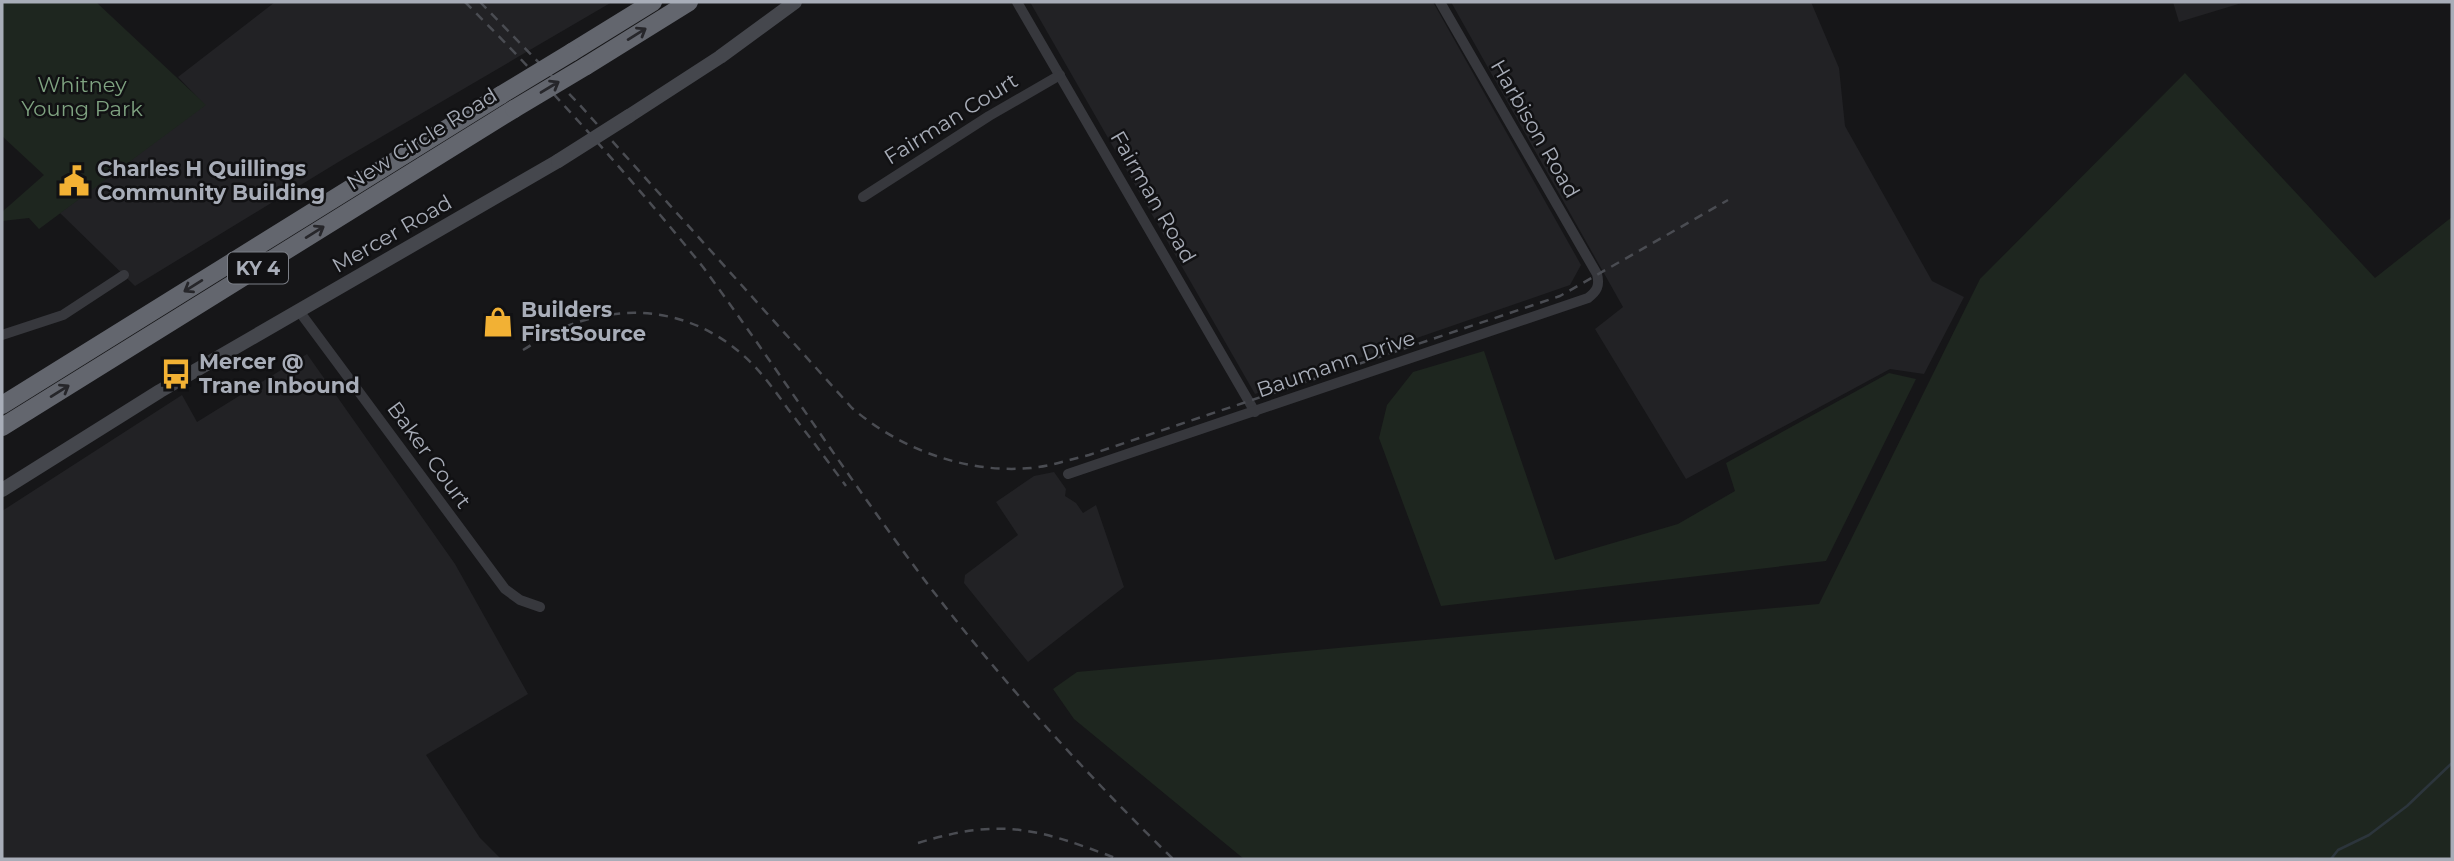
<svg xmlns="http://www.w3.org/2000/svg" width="2454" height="861" font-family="Montserrat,sans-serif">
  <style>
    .built { fill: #222225 }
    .green { fill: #1e261f }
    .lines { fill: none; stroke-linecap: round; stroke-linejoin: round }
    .stream { stroke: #2c353c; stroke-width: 2.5 }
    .street { stroke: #37383d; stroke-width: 10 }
    .secondary { stroke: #45474d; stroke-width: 14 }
    .highway { stroke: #63666e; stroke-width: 18 }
    .rail { stroke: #4a4c52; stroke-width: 2.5; stroke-dasharray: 9 7; stroke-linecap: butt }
    .secondary-bridge { stroke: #45474d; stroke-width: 14 }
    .highway-bridge { stroke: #63666e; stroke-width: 18 }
    .oneway { stroke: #26262a }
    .labels { text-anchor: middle; stroke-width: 5; stroke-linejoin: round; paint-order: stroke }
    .shield { fill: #111113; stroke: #7b7e86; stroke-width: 2 }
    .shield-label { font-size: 19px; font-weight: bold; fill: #a8adb8 }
    .park-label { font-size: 21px; fill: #7fa381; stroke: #111113 }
    .street-label { font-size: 21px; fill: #a8adb8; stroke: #111113 }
    .poi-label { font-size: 21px; font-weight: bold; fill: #a8adb8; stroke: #111113; text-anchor: start }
  </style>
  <rect width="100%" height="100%" fill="#161618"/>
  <g class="built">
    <path d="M 275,2 L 612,2 L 340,161 L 135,286 L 60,213 L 205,105 L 178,77 Z"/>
    <path d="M 1030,2 L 1433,2 L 1581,265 L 1570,285 L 1255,394 Z"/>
    <path d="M 1451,2 L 1811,2 L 1839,68 L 1845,126 L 1932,281 L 1964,297 L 1924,374 L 1890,369 L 1686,479 L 1595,329 L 1623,307 Z"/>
    <path d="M 2173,2 L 2245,2 L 2179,22 Z"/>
    <path d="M 307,354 L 455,564 L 528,694 L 426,755 L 480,838 L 501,859 L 2,859 L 2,511 L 182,395 L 197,422 Z"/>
    <path d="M 1054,472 L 1066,489 L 1065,496 L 1076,503 L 1083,513 L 1096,505 L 1124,587 L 1028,662 L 964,583 L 965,575 L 1018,535 L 996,502 L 1034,476 Z"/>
  </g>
  <g class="green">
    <path d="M 2,2 L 96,2 L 206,105 L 39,229 L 29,218 L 2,221 L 2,212 L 44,175 L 2,136 Z"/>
    <path d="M 2185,73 L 2375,278 L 2452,217 L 2452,856 L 2448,859 L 1244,859 L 1074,719 L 1053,689 L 1077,672 L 1819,604 L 1980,279 Z"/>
    <path d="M 1484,351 L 1555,560 L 1678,524 L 1735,491 L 1726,463 L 1889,373 L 1916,379 L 1826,561 L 1441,606 L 1379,438 L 1387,405 L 1413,372 Z"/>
  </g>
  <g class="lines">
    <g class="stream">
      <path d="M 2294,859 L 2298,859"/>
      <path d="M 2331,859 L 2338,850 L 2369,835 L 2407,806 L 2452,763"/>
    </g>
    <g class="street">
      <path d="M 1017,2 L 1255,412"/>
      <path d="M 863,197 L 989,116 L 1060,75"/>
      <path d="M 299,311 L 505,589 L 520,600 L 540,607"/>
      <path d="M 2,335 L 63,315 L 124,275"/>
      <path d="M 1068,474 L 1588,298 C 1597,291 1600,286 1597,274 L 1440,2"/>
    </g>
    <g class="secondary">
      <path d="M 629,116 L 720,57 L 795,2"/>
      <path d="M 2,490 L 160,391 L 558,161"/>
    </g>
    <g class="highway">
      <path d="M 572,52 L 653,2"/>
      <path d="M 586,66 L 689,2"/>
      <path d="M 2,405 L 501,95"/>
      <path d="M 2,427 L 514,109"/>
    </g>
    <g class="rail">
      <path d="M 465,2 C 549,86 628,174 703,267 C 777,368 845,473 920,574 C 997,676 1082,770 1173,859"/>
      <path d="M 480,2 L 578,103 L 852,408 C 900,449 966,474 1031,468 C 1050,466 1069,460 1089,455 L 1560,296 L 1728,200"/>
      <path d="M 523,350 C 535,343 547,334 560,329 C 624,301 692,309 744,356 C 761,371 775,391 788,409 C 808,435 827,460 846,486"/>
      <path d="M 918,843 C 1002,817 1039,829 1118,859"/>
    </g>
    <path class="secondary-bridge" d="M 558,161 L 629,116"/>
    <g class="highway-bridge">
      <path d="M 501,95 L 572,52"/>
      <path d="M 514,109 L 586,66"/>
    </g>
  </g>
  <defs><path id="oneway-shaft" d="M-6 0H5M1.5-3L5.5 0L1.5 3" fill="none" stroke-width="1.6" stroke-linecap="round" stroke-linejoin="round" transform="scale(1.75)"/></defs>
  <g class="oneway">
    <use href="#oneway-shaft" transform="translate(637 34) rotate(-32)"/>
    <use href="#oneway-shaft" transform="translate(550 87) rotate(-31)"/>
    <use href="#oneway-shaft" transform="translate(315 232) rotate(-32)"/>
    <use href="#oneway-shaft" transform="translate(193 286) rotate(148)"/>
    <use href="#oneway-shaft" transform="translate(60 391) rotate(-32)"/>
  </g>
  <defs>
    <g id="civic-bare" transform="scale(2.415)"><path d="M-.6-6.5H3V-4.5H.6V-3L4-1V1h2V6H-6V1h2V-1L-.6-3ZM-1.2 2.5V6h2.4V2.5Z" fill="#f2b134" stroke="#111113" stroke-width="2.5" paint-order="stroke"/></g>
    <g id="shop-bare" transform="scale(2.415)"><path d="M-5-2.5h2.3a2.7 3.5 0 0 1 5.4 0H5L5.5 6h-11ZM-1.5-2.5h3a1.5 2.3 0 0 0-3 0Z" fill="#f2b134" stroke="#111113" stroke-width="2.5" paint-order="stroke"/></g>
    <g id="bus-bare" transform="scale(2.415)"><path d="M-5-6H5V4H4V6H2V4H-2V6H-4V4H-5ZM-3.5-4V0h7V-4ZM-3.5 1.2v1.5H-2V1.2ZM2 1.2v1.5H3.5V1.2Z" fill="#f2b134" stroke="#111113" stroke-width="2.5" paint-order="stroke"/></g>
  </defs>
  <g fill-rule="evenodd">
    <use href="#civic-bare" x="74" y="181"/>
    <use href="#shop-bare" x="498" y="322"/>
    <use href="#bus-bare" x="176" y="374"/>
  </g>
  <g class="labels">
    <rect class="shield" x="228" y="252.5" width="60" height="31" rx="5"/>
    <g class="shield-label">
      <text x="258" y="275">KY 4</text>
    </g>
    <g class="park-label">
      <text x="82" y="92">Whitney<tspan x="82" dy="24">Young Park</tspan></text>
    </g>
    <g class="street-label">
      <text transform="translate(951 119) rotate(-32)" y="7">Fairman Court</text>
      <text transform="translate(1535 129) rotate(60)" y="7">Harbison Road</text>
      <text transform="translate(422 139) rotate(-32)" y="7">New Circle Road</text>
      <text transform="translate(1153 197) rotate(60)" y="7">Fairman Road</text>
      <text transform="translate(392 234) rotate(-30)" y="7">Mercer Road</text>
      <text transform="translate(1336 364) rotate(-19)" y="7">Baumann Drive</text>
      <text transform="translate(429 455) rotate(54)" y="7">Baker Court</text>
    </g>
    <g class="poi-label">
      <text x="97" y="176">Charles H Quillings<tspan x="97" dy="24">Community Building</tspan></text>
      <text x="521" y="317">Builders<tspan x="521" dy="24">FirstSource</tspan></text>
      <text x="199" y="369">Mercer @<tspan x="199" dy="24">Trane Inbound</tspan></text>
    </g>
  </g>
  <rect width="2454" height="861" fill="none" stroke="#a8adb8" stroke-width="7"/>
</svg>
